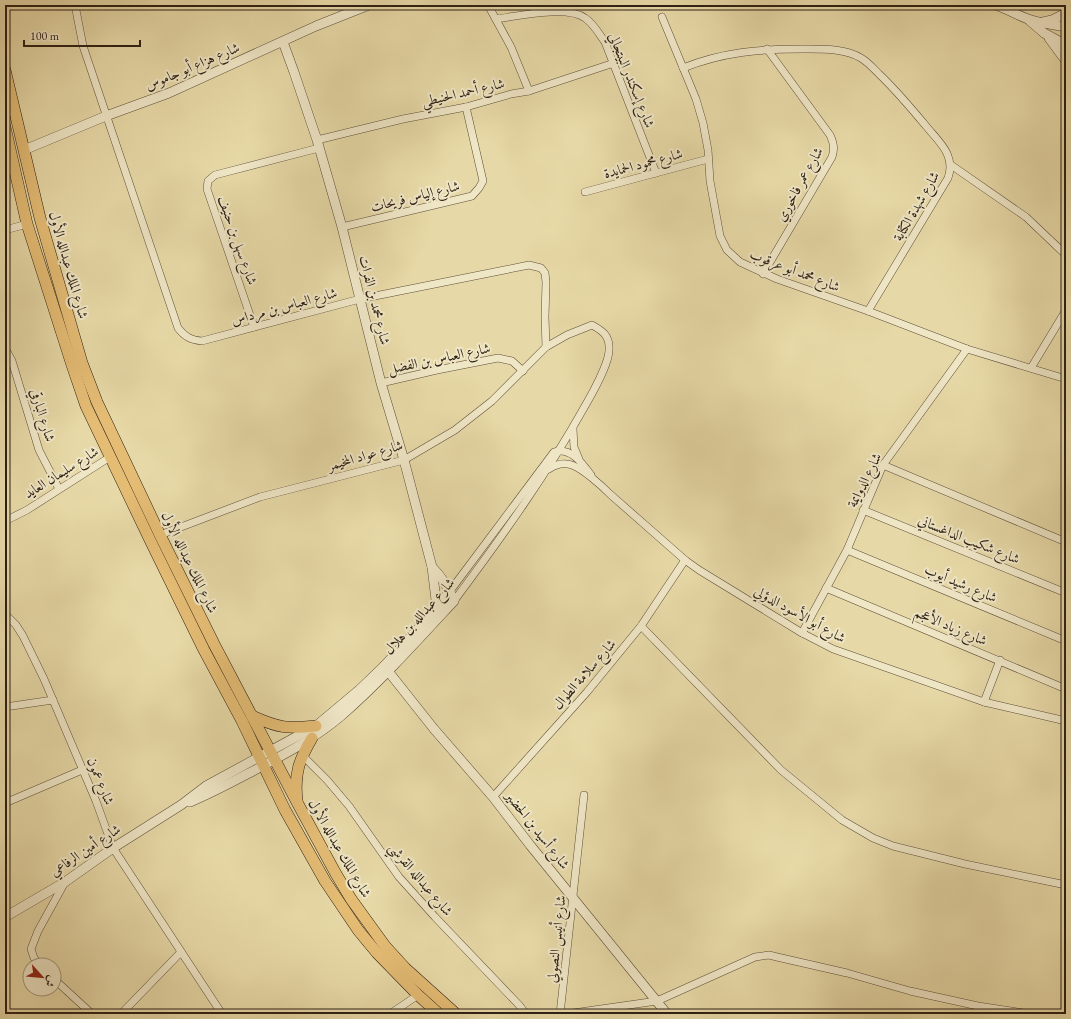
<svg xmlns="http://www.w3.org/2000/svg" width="1071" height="1019" font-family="'EB Garamond',Amiri,serif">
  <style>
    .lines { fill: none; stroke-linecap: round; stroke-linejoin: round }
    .minor-casing { stroke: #5c4e39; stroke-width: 8 }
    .tertiary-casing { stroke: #5c4e39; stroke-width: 10 }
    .primary-casing { stroke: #2d2014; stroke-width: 12 }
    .minor { stroke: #efe6c6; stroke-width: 7 }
    .tertiary { stroke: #efe6c6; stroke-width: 9 }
    .primary { stroke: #e4bc74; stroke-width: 11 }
    .labels { text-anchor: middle; stroke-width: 4; stroke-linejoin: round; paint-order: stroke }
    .street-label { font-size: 14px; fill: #2d2014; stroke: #efe6c6 }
  </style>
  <rect width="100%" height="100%" fill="#e7d9a7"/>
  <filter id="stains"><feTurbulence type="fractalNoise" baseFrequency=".005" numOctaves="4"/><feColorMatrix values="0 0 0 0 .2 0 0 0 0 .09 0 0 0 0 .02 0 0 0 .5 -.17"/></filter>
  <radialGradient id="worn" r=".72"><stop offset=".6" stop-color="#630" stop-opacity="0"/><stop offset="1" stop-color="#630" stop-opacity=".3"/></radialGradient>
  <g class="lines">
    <g class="minor-casing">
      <g id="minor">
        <path d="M 75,5 L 83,46 L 178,328 C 185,337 191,340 202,341 L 360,299 L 529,265 L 541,268 L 545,273 L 546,282 L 545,317 L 546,347"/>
        <path d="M 488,5 L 511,47 L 529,91"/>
        <path d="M 662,17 L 696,99 L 703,123 L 708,150 L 710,181 L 720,236 L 727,250 L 740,262 L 777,279 L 868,311 L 967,349 L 1066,379"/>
        <path d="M 496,19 C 518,16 567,5 585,18 C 594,24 599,34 605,42 L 656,173"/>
        <path d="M 683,68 C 723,52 760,49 802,49 C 821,49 844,48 861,58 C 868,62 874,69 879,74 C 896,90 911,108 926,126 C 939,142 956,155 948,178 L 868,311"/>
        <path d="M 317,140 L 403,119 L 466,107 L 511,94 L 529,91 L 614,63"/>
        <path d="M 951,165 L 1026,217 L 1066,255"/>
        <path d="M 585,192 L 708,159"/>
        <path d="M 342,227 L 472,196 L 479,188 L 483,181 L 466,107"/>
        <path d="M 5,230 L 27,224"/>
        <path d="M 763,274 L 832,157 C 835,149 834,143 830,135 L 767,49"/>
        <path d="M 254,327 L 207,189 L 208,181 L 215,175 L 319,148"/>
        <path d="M 5,348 L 12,361 L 39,450 L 59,489"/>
        <path d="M 1031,368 L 1066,310"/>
        <path d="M 381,383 L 437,370 L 498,358 L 512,361 L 523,371"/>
        <path d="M 573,429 L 574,447 L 579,459"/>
        <path d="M 883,465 L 1066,542"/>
        <path d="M 549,469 C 556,464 563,462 572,465 C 583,469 602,486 611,495 C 636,517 660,538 685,560 L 699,570 L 802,633 L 833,649 L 984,702 L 1066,721"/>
        <path d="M 863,510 L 1066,593"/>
        <path d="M 5,521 L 27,510 L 110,457"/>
        <path d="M 160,535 L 260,497 L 404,460 L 455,430 L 492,401 L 546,347 L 567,335 L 592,325 C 603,331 610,336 609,350 C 609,363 592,394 585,406 C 547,474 501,538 454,601"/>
        <path d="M 847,550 L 1066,641"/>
        <path d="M 826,588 L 1066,689"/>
        <path d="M 450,591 L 554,452 C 571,447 582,463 591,475"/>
        <path d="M 5,614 L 16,625 L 23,636 L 44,679 L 96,801 L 113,848 L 222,1014"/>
        <path d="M 641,626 L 781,770 L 842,820 L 873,838 L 893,846 L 965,864 L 1066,885"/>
        <path d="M 802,633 L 847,550 L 883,465 L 967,349"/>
        <path d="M 984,702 L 1000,660"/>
        <path d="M 5,707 L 53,700"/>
        <path d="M 302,755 L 327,780 L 349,806 L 399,877 L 435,917 L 519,1005 L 526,1014"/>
        <path d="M 493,797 L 587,692 L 641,626 L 685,560"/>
        <path d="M 5,803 L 82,770"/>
        <path d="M 40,965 L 34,958 L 31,949 L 38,931 L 65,882"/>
        <path d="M 54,979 L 92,1014"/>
        <path d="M 121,1014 L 181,952"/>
        <path d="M 390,1014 L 418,995"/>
        <path d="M 560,1014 L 584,795"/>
        <path d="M 566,1014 L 657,1001 L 755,957 L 769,955 L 777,957 L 847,973 L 910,991 L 978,1006 L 1030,1014"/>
      </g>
    </g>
    <g class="tertiary-casing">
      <g id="tertiary">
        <path d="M 996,5 C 1007,9 1017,15 1028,19 C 1040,23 1053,25 1066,27"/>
        <path d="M 1030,21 L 1044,33 L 1066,45"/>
        <path d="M 1043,22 L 1052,20 L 1066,13"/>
        <path d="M 1049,38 L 1066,61"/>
        <path d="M 283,42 L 294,72 L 317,140 L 342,227 L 381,383 L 404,460 L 432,567 L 437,608"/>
        <path d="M 24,150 L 106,116 L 169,93 L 316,26 L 369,5"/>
        <path d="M 384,666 L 434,729 L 493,797 L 530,845 L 667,1014"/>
        <path d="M 190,802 C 212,793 232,782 253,771 C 283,755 314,739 341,716 C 381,681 417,641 454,601 C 449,588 442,577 432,567"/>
        <path d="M 5,917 L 65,882 L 113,848 L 181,805 L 206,786 L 316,726 L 359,690 L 384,666 L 437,608 L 450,591"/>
      </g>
    </g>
    <g class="primary-casing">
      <g id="primary">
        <path d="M 5,70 L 40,218 L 82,363 L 97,402 L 160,535 L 214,644 L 298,804 L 336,874 L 351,899 L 385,946 L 405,968 L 456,1014"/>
        <path d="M 5,127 L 27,224 L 72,365 L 86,406 L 150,540 L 204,650 L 242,721 L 285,810 L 325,881 L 358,930 L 377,953 L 418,995 L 439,1014"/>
        <path d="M 252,716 C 279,728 287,729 316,726"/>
        <path d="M 297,800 C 294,774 299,760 312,738"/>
      </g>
    </g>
    <use href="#minor" class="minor"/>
    <use href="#tertiary" class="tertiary"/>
    <use href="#primary" class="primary"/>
  </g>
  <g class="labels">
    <g class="street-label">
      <text transform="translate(192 66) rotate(-23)" y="5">شارع هزاع أبو جاموس</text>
      <text transform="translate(632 80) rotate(68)" y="5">شارع إسكندر البيتجالي</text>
      <text transform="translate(463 92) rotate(-13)" y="5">شارع أحمد الحنيطي</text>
      <text transform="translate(643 163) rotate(-15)" y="5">شارع محمود الحمايدة</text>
      <text transform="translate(799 184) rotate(-61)" y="5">شارع عمر فاخوري</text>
      <text transform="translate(415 196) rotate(-14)" y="5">شارع إلياس فريحات</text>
      <text transform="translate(916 206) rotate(-60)" y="5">شارع شهدة الكتابة</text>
      <text transform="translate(238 240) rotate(71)" y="5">شارع سهل بن حنيف</text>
      <text transform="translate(69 265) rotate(74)" y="5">شارع الملك عبدالله الأول</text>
      <text transform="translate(795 270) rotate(21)" y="5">شارع محمد أبو عرقوب</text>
      <text transform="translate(375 300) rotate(76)" y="5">شارع محمد بن الفرات</text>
      <text transform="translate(284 306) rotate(-15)" y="5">شارع العباس بن مرداس</text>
      <text transform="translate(439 358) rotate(-12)" y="5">شارع العباس بن الفضل</text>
      <text transform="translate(43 415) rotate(73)" y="5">شارع البارقي</text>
      <text transform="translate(365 455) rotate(-16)" y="5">شارع عواد المخيمر</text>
      <text transform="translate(61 472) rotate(-32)" y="5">شارع سليمان العايد</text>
      <text transform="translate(864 480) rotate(-63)" y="5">شارع الدوايمة</text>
      <text transform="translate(969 539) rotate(22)" y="5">شارع شكيب الداغستاني</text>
      <text transform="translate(190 562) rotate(64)" y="5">شارع الملك عبدالله الأول</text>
      <text transform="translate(961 583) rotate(23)" y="5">شارع رشيد أيوب</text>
      <text transform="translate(800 614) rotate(29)" y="5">شارع أبو الأسود الدؤلي</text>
      <text transform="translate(419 616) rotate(-48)" y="5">شارع عبدالله بن هلال</text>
      <text transform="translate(951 626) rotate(23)" y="5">شارع زياد الأعجم</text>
      <text transform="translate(584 674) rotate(-49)" y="5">شارع سلامة الطوال</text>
      <text transform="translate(101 781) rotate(68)" y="5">شارع عمون</text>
      <text transform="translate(538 830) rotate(52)" y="5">شارع أسيد بن الحضير</text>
      <text transform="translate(340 848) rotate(60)" y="5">شارع الملك عبدالله الأول</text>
      <text transform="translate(85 850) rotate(-34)" y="5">شارع أمين الرفاعي</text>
      <text transform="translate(421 879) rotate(50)" y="5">شارع عبدالله القرشي</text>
      <text transform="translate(556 939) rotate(-84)" y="5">شارع أنيس النصولي</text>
    </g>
  </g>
  <rect width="1071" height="1019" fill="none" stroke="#e7d9a7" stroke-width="20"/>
  <rect x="6" y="6" width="1059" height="1007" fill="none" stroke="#2d2014" stroke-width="2"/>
  <rect x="10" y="10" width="1051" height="999" fill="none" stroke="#2d2014"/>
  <g transform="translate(42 977) rotate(117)"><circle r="19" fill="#efe6c6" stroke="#a1977f"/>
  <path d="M0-3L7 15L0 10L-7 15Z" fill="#8f2418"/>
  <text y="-6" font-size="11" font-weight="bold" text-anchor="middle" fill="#2d2014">ش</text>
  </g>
  <path d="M24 40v6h116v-6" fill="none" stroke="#2d2014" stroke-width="2"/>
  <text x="30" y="40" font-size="12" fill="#2d2014" stroke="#efe6c6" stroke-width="3" paint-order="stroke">100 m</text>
  <rect width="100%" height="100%" filter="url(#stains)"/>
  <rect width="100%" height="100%" fill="url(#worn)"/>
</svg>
